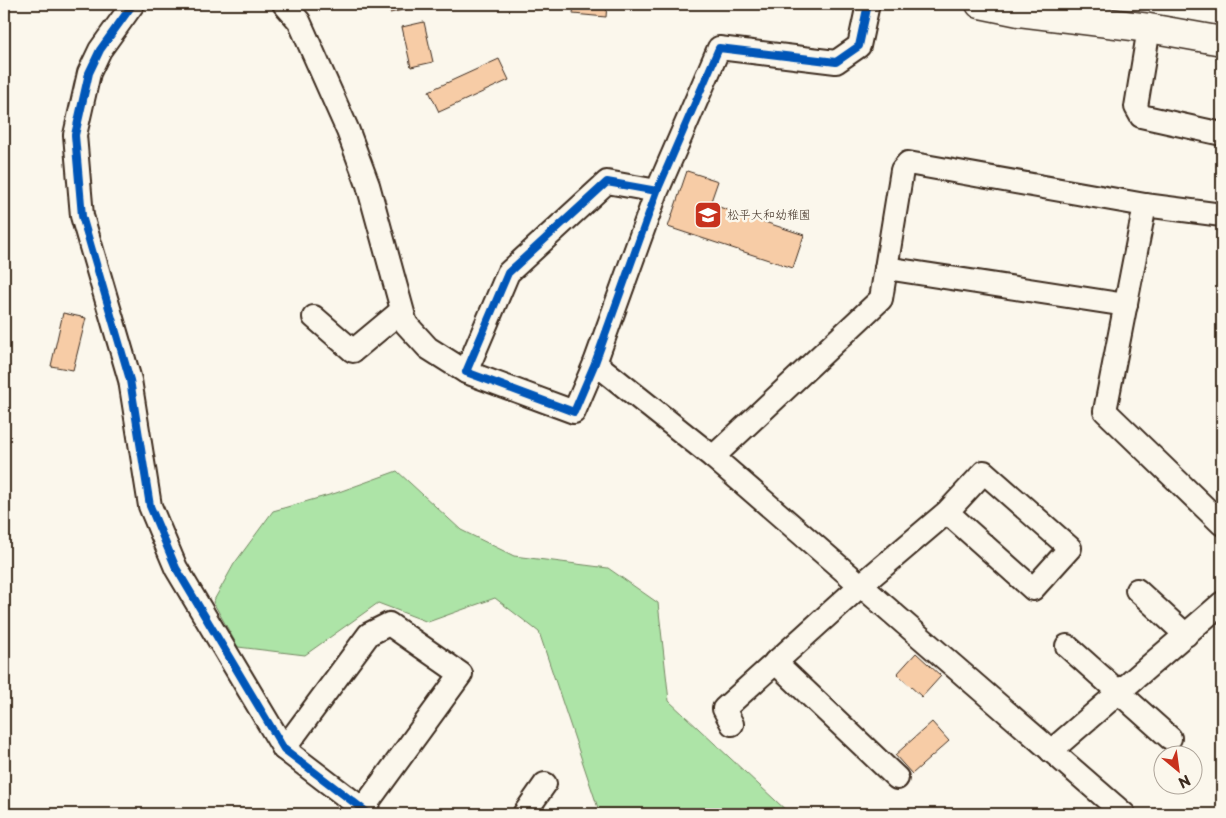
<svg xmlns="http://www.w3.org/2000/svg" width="1226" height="818" font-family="'Playpen Sans','Klee One',sans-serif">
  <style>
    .green { fill: #ade4a7; stroke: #748762 }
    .building { fill: #f7cca6; stroke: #3b2a1e }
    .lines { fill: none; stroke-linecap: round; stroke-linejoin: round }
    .street-casing { stroke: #3b2a1e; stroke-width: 26 }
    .secondary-casing { stroke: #3b2a1e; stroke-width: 31 }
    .street { stroke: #fbf7ec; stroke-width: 22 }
    .secondary { stroke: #fbf7ec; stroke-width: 28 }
    .cycleway-casing { stroke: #fbf7ec; stroke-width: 11 }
    .cycleway { stroke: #0057b8; stroke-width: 8 }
    .labels { text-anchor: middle; stroke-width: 5; stroke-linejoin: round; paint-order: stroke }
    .poi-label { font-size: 12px; fill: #3b2a1e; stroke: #fbf7ec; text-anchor: start }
  </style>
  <rect width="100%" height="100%" fill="#fbf7ec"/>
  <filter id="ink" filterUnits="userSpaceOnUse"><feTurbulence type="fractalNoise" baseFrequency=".02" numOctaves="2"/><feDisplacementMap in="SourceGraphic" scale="10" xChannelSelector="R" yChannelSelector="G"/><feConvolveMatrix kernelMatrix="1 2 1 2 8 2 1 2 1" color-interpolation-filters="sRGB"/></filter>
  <g filter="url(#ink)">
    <g class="green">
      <path d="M 397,471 L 461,530 L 514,556 L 608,568 L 658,603 L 669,701 L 790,814 L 600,814 L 539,632 L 495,598 L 428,622 L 378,603 L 305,655 L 238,647 L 213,602 L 234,564 L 273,511 L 336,493 Z"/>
      <path d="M 938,810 L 943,814 L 890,814 L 892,813 Z"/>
    </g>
    <g class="building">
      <path d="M 387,4 L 429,4 L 390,13 Z"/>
      <path d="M 574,4 L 607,4 L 606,17 L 573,14 Z"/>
      <path d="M 424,22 L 433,62 L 411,67 L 402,27 Z"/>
      <path d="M 499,59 L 509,80 L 439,112 L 429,91 Z"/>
      <path d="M 687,171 L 718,181 L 710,204 L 804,235 L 793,268 L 668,227 Z"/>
      <path d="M 63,313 L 86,318 L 73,370 L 51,366 Z"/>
      <path d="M 916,653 L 941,676 L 922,697 L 897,674 Z"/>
      <path d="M 932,722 L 949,741 L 912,774 L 895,755 Z"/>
    </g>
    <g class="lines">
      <g class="street-casing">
        <g id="street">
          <path d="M 133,4 L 100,50 L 89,73 L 75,135 L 82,216 L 130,380 L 150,506 L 176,568 L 284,749 L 369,814"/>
          <path d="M 284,4 L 299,21 L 348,131 L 368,185 L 406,324 L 428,348 L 466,372"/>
          <path d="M 1149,28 L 1136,107 L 1141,116 L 1222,134"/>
          <path d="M 657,191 L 607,182 L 508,273 L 466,372 L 574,412 L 595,363 L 657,191 L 719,48 L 836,62 L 859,46 L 868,4"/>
          <path d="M 1145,205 L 1105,411 L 1222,524"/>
          <path d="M 886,268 L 1126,305"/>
          <path d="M 314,317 L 353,351 L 401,311"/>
          <path d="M 595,363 L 713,457 L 1124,814"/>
          <path d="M 713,457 L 881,299 L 902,170 L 908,163 L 1145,205 L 1222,215"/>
          <path d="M 1137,590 L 1186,635"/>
          <path d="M 1067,646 L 1170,738"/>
          <path d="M 775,662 L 897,778"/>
          <path d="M 732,724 L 724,709 L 860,586 L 947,512 L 984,472 L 1070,548 L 1033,589 L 947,512"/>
          <path d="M 284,749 L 369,634 L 389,624 L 461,674 L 362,810"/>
          <path d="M 1051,751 L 1222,603"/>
          <path d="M 524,814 L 545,784"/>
        </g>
      </g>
      <g class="secondary-casing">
        <path id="secondary" d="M 980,4 L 1019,12 L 1149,28 L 1222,41"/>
      </g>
      <use href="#street" class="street"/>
      <use href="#secondary" class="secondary"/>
      <g class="cycleway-casing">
        <g id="cycleway">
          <path d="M 133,4 L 100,50 L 89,73 L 75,135 L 82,216 L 130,380 L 150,506 L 176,568 L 284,749 L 369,814"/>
          <path d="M 657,191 L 607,182 L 508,273 L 466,372 L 574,412 L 595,363 L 657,191 L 719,48 L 836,62 L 859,46 L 868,4"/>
        </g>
      </g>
      <use href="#cycleway" class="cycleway"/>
    </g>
  </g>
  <defs>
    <g id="school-square" transform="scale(1.4375)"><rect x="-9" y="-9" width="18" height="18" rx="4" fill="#c8321e" stroke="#fbf7ec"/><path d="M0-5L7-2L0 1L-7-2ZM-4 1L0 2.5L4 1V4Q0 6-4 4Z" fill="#fff"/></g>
  </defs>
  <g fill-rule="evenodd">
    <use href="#school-square" x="708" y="215"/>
  </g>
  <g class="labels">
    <g class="poi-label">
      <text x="727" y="219">松平大和幼稚園</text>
    </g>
  </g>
  <rect width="1226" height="818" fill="none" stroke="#fbf7ec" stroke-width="20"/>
  <rect x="10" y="10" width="1206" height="798" fill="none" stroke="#3b2a1e" stroke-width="2" filter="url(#ink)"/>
  <g transform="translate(1178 770) rotate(151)"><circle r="24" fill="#fbf7ec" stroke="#aea59a"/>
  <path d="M0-4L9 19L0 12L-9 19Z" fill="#c8321e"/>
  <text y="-8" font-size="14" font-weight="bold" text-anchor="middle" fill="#3b2a1e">N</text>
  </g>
</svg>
